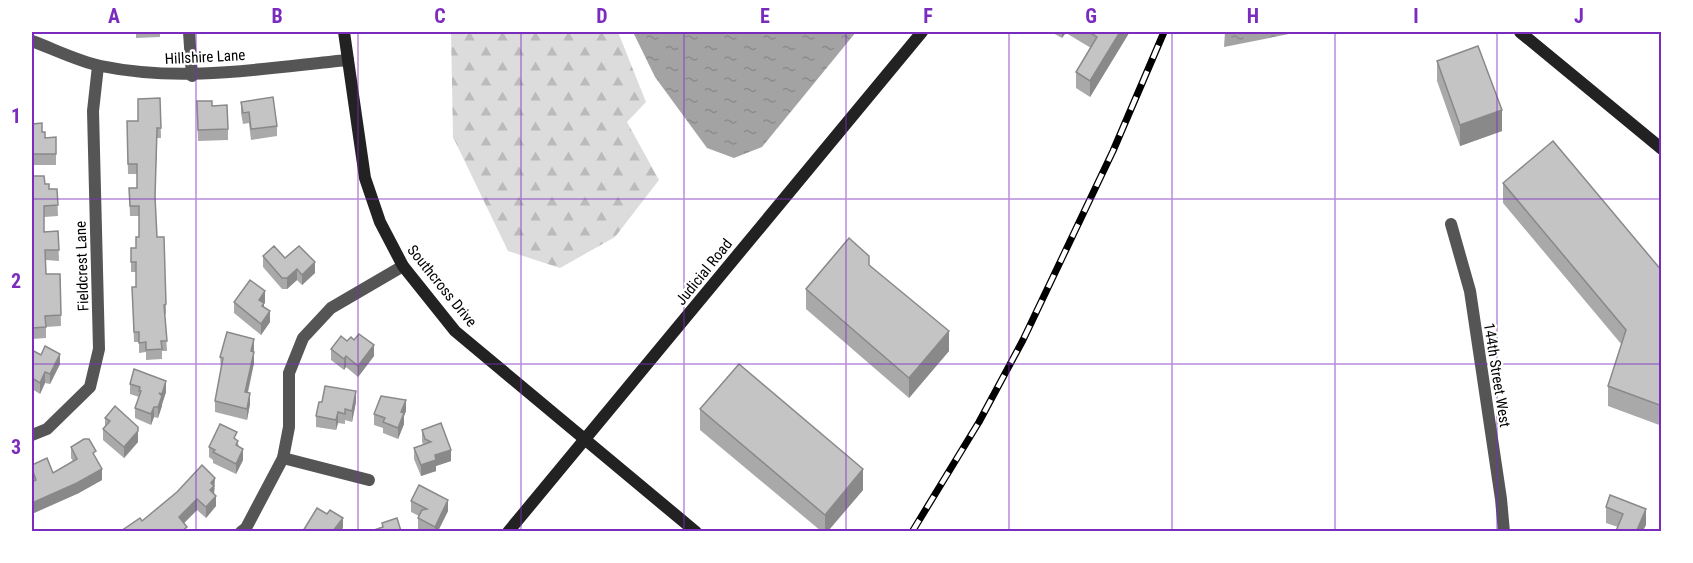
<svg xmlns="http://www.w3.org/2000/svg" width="1693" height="563" font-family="'Roboto Condensed',sans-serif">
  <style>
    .forest { fill: url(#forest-firs) }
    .water { fill: url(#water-ripples) }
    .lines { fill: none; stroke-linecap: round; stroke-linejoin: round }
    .street { stroke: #555; stroke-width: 12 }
    .secondary { stroke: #222; stroke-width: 12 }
    .rail-casing { stroke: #000; stroke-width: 7 }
    .rail { stroke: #fff; stroke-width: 4.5; stroke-dasharray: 14; stroke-linecap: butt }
    .wall { fill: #a9a9a9 }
    .shaded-wall { fill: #898989 }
    .building { fill: #c4c4c4; stroke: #898989; stroke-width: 1.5 }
    .grid { fill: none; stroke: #7b2cbf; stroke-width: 1.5; stroke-opacity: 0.55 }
    .labels { text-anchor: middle; stroke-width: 4.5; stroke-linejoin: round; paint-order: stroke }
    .street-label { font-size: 15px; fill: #000; stroke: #fff }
    .neatline { fill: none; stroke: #7b2cbf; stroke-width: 2 }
    .grid-label { font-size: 20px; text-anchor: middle; font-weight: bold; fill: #7b2cbf }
  </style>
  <defs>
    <pattern id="forest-firs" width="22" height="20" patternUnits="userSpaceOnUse" patternTransform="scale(1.5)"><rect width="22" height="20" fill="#dcdcdc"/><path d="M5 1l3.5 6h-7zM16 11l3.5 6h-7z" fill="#bbb"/></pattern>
    <pattern id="water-ripples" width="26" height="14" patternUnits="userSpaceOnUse" patternTransform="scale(1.5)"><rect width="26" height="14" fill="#a3a3a3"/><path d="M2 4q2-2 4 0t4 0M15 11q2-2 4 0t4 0" fill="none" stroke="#8b8b8b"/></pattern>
  </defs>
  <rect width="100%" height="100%" fill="#fff"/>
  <path class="forest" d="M 451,32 L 618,32 L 646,102 L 627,122 L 659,180 L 615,237 L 560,268 L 508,251 L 453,137 Z"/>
  <g class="water">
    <path d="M 633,32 L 856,32 L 762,147 L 734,158 L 707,148 L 655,77 Z"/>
    <path d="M 1225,32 L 1299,32 L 1224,47 Z"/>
  </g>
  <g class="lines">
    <g class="street">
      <path d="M 189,32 L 192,76"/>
      <path d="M 32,41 C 54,49 77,61 101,66 C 183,83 265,68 348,60"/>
      <path d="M 1451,224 L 1470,291 L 1501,499 L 1504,532"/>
      <path d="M 32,435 L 47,429 L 90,387 L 99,349 L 93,111 L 98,66"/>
      <path d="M 283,458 L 369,480"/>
      <path d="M 241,532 L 246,528 L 283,458 L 289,427 L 289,373 L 303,338 L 331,308 L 403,266"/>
    </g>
    <g class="secondary">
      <path d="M 344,32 L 365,178 L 380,222 L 403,266 L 455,331 L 696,532"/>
      <path d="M 1520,32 L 1662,149"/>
      <path d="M 508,532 L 922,32"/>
    </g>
    <g class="rail-casing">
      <path id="rail" d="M 912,532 L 979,422 L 1023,340 L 1113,151 L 1164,32"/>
    </g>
    <use href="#rail" class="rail"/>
  </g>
  <g class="wall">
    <path d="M 136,32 L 160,32 L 160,37 L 136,38 Z"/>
    <path d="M 234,32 L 256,32 L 256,33 L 235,34 Z"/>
    <path d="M 1051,32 L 1129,32 L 1129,33 L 1090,97 L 1076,88 L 1076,72 L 1091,48 L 1066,33 L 1062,38 Z"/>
    <path d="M 1437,61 L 1502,131 L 1460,146 L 1437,81 Z"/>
    <path d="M 160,98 L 161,138 L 157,138 L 155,201 L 157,237 L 166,304 L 166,314 L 165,314 L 167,351 L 162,351 L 162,359 L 146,360 L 146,352 L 139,353 L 139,342 L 134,342 L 132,287 L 136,287 L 136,272 L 131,272 L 131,248 L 136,248 L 139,237 L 139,216 L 130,216 L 129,188 L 137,188 L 137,174 L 128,174 L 127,121 L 138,121 Z"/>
    <path d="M 241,102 L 277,126 L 277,136 L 251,140 L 249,123 L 243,124 L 241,113 Z"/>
    <path d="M 212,106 L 228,129 L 228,140 L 198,141 L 197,112 Z"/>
    <path d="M 32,124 L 42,132 L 45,138 L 56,137 L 56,165 L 32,165 Z"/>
    <path d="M 32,176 L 45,184 L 49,189 L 57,189 L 58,216 L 44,217 L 44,232 L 58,231 L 59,261 L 46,260 L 46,274 L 60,274 L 61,326 L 46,327 L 46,338 L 32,339 Z"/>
    <path d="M 1503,183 L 1662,271 L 1662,426 L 1608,406 L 1608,386 L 1622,345 L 1503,203 Z"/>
    <path d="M 263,256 L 285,258 L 315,273 L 302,285 L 297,280 L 287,289 L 282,289 L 263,267 Z"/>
    <path d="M 869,265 L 949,351 L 909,398 L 806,309 L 806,289 Z"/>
    <path d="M 234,302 L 265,302 L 264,304 L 264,307 L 270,322 L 261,335 L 234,313 Z"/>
    <path d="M 347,341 L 374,356 L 358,377 L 346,367 L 344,370 L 331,360 L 331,349 Z"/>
    <path d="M 32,350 L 60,364 L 50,384 L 45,383 L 40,394 L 32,389 Z"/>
    <path d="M 254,350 L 254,363 L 248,393 L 250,404 L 247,420 L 215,412 L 215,401 L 221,368 L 220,357 Z"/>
    <path d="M 130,384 L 166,392 L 158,418 L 154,417 L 151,425 L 135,418 L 135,408 L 139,397 L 130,394 Z"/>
    <path d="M 322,402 L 356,402 L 352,422 L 345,420 L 345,424 L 338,423 L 336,430 L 316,427 L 316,416 Z"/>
    <path d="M 700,409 L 863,490 L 828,531 L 821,531 L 700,430 Z"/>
    <path d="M 406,411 L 404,416 L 404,424 L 398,439 L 383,433 L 383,428 L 374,425 L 374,414 Z"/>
    <path d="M 105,418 L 138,442 L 124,458 L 103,440 L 103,429 L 105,426 Z"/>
    <path d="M 422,430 L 451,461 L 436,466 L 436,471 L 421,476 L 414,459 L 414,448 L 423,445 L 422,441 Z"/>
    <path d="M 237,440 L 243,460 L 236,474 L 213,463 L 213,460 L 209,457 L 209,447 Z"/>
    <path d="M 71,447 L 96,458 L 102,480 L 77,494 L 32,481 L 32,465 L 53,473 L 73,461 L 71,458 Z"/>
    <path d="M 215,488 L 214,490 L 214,494 L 216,506 L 206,518 L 197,510 L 184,523 L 187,531 L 142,521 Z"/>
    <path d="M 1610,495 L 1646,525 L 1618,527 L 1606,523 L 1606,507 Z"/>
    <path d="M 411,501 L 448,511 L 438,531 L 423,531 L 418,529 L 418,518 L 419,516 L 411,512 Z"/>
  </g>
  <g class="shaded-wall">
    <path d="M 1062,32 L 1066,32 L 1062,38 Z"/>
    <path d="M 1120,32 L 1129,32 L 1129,33 L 1090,97 L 1090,81 Z"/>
    <path d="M 1502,110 L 1502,131 L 1460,146 L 1460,125 Z"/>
    <path d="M 315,262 L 315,273 L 302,285 L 302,275 Z"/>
    <path d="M 297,269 L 297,280 L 287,289 L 287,278 Z"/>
    <path d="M 265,291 L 265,302 L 264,304 L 264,314 L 259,300 Z"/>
    <path d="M 270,311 L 270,322 L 261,335 L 261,324 Z"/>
    <path d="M 949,331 L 949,351 L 909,398 L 909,378 Z"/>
    <path d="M 254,339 L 254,350 L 251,362 L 251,351 Z"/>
    <path d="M 374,345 L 374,356 L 358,377 L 358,366 Z"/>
    <path d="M 254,352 L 254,363 L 245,403 L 245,392 Z"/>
    <path d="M 60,354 L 60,364 L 50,384 L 50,374 Z"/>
    <path d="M 346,356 L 346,367 L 344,370 L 344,359 Z"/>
    <path d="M 45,372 L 45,383 L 40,394 L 40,383 Z"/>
    <path d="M 166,381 L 166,392 L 162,404 L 162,394 Z"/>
    <path d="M 356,391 L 356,402 L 352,422 L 352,411 Z"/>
    <path d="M 250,393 L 250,404 L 247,420 L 247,409 Z"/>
    <path d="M 162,396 L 162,406 L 158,418 L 158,407 Z"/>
    <path d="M 406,400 L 406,411 L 404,416 L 404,424 L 398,439 L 398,428 L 401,412 Z"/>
    <path d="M 154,407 L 154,417 L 151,425 L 151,414 Z"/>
    <path d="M 338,412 L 338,423 L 336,430 L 336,420 Z"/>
    <path d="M 138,431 L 138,442 L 124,458 L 124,447 Z"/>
    <path d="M 243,449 L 243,460 L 236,474 L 236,464 Z"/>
    <path d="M 451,450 L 451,461 L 436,466 L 436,471 L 421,476 L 421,465 L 435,455 Z"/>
    <path d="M 102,469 L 102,480 L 77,494 L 32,514 L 32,503 Z"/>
    <path d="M 863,469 L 863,490 L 828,531 L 825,531 L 825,515 Z"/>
    <path d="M 215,478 L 214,497 L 210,501 L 211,483 Z"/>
    <path d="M 216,496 L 216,506 L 206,518 L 206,507 Z"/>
    <path d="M 197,499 L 197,510 L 179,528 L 179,517 Z"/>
    <path d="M 448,500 L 448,511 L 438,531 L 435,531 L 435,527 Z"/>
    <path d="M 1646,509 L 1646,525 L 1643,531 L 1637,530 Z"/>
    <path d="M 343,518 L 343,528 L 341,531 L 333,531 Z"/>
  </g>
  <g class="building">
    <path d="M 1089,32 L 1120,32 L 1090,81 L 1076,72 L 1097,37 Z"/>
    <path d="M 1478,46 L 1502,110 L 1460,125 L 1437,61 Z"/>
    <path d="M 273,97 L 277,126 L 251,129 L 249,112 L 243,113 L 241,102 Z"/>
    <path d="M 160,98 L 161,128 L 157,128 L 155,197 L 157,237 L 164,237 L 166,304 L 164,305 L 167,341 L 161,341 L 162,349 L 146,350 L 146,342 L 139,343 L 139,332 L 134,332 L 132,287 L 136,287 L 136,262 L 131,262 L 131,248 L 136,248 L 136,237 L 139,237 L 139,206 L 130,206 L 129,188 L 137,188 L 137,164 L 128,164 L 127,121 L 138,121 L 138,99 Z"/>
    <path d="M 197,101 L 212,101 L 212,106 L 227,105 L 228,129 L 198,130 Z"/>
    <path d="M 42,123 L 42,132 L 45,132 L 45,138 L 56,137 L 56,154 L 32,154 L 32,124 Z"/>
    <path d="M 1553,141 L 1662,271 L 1662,406 L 1608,386 L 1626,330 L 1503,183 Z"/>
    <path d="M 32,176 L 44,176 L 45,184 L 49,184 L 49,189 L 57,189 L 58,205 L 44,206 L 44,232 L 58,231 L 59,250 L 45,250 L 46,274 L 60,274 L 61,315 L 45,316 L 46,327 L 32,328 Z"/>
    <path d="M 849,238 L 869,256 L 869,265 L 949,331 L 909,378 L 806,289 Z"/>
    <path d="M 274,246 L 285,258 L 299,246 L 315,262 L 302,275 L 297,269 L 287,278 L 282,278 L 263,256 Z"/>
    <path d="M 250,280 L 265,291 L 259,300 L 264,303 L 262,306 L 270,311 L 261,324 L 234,302 Z"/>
    <path d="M 227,332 L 254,339 L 251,351 L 254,352 L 245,392 L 250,393 L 247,409 L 215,401 L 223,358 L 220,357 Z"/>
    <path d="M 359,334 L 374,345 L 358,366 L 346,356 L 344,359 L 331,349 L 341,336 L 347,341 L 351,337 L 354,340 Z"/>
    <path d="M 45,346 L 60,354 L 50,374 L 45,372 L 40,383 L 32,378 L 32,350 L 41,355 Z"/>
    <path d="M 739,364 L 863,469 L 825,515 L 700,409 Z"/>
    <path d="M 134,369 L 166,381 L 162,394 L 159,393 L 162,396 L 158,407 L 154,407 L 151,414 L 135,408 L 141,391 L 139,391 L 140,387 L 130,384 Z"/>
    <path d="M 325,386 L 356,391 L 352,411 L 345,409 L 345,414 L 338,412 L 336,420 L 316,416 L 319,402 L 322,402 Z"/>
    <path d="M 381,396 L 406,400 L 401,412 L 404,413 L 398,428 L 383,422 L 385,418 L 374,414 Z"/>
    <path d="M 115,406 L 138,427 L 138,431 L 124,447 L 103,429 L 110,421 L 105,418 Z"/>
    <path d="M 441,423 L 451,450 L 435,455 L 436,460 L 421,465 L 414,448 L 431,442 L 425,439 L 422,430 Z"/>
    <path d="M 220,424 L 237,432 L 234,438 L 238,441 L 236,445 L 243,449 L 236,464 L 213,452 L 215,450 L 209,447 Z"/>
    <path d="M 84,439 L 89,439 L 96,451 L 93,453 L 102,469 L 77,483 L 32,503 L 32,482 L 36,480 L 32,469 L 32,465 L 47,458 L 53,473 L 77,459 L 71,447 Z"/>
    <path d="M 202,465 L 215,478 L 211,483 L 214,486 L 210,490 L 216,496 L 206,507 L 197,499 L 179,517 L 187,527 L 182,531 L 121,531 L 140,518 L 142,521 L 177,492 Z"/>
    <path d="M 419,485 L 448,500 L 435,527 L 418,518 L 422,510 L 427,509 L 411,501 Z"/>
    <path d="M 1610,495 L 1646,509 L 1637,530 L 1642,531 L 1616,531 L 1623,514 L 1606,507 Z"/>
    <path d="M 317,508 L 327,514 L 330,510 L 343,518 L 333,531 L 303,531 Z"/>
    <path d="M 397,518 L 401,531 L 374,531 L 374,530 L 383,527 L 382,523 Z"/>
  </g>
  <path class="grid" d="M 196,32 L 196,532M 358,32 L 358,532M 521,32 L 521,532M 684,32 L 684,532M 846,32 L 846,532M 1009,32 L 1009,532M 1172,32 L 1172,532M 1335,32 L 1335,532M 1497,32 L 1497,532M 32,199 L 1662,199M 32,364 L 1662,364"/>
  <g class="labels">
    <g class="street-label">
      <text transform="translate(205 57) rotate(-3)" y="5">Hillshire Lane</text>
      <text transform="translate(82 266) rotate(-92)" y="5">Fieldcrest Lane</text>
      <text transform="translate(704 272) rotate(-51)" y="5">Judicial Road</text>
      <text transform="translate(442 286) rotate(51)" y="5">Southcross Drive</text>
      <text transform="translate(1497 375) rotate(81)" y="5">144th Street West</text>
    </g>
  </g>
  <rect width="1693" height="563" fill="none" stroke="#ffffff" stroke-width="66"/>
  <rect x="33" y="33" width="1627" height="497" class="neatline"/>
  <g class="grid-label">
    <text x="114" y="23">A</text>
    <text x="277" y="23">B</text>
    <text x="440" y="23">C</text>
    <text x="602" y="23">D</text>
    <text x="765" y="23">E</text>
    <text x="928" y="23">F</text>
    <text x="1091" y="23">G</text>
    <text x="1253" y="23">H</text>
    <text x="1416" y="23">I</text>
    <text x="1579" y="23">J</text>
    <text x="16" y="123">1</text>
    <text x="16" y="288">2</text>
    <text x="16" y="454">3</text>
  </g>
</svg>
